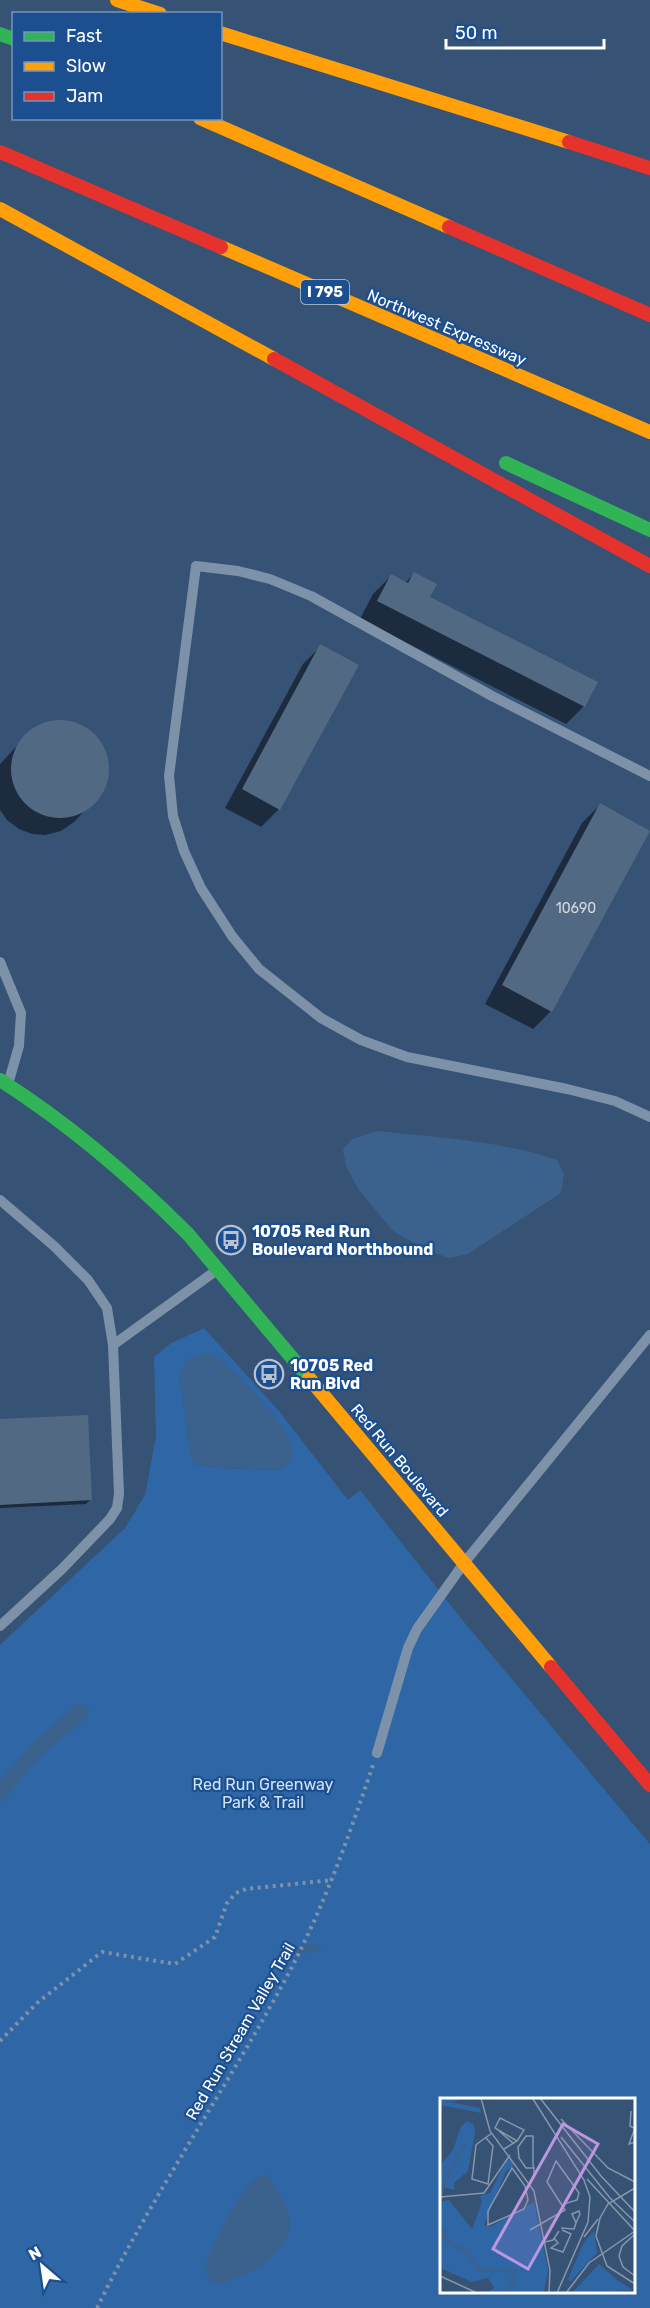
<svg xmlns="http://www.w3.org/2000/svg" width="650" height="2308" font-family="Rubik,sans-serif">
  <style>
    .green { fill: #2f66a5; fill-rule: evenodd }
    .water { fill: #3b618d }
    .shadow { fill: #0007 }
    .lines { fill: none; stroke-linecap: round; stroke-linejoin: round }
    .stream { stroke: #3b618d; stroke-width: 6 }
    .building { fill: #526984 }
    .path { stroke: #7d92a8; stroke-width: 4; stroke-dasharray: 3 4.5; stroke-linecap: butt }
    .lane { stroke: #7d92a8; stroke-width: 10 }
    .fast { stroke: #30b455; stroke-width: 14 }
    .slow { stroke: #ff9f0a; stroke-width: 14 }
    .jam { stroke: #e5322d; stroke-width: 14 }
    .labels { text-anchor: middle; stroke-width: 4.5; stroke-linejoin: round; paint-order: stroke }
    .number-label { font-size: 14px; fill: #d4dae0 }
    .shield { fill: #1b4f8f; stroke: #bbcadd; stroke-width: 1.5 }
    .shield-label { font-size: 15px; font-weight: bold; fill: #fff }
    .street-label { font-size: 16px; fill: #fff; stroke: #1b4f8f }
    .poi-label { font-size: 16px; font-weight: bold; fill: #fff; stroke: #1b4f8f; text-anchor: start }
    .park-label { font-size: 16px; fill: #cfe3fa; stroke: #1b4f8f }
    .inset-river { fill: none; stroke: #3b618d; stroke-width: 3 }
    .inset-road { fill: none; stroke: #8697ac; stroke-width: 1.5 }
    .view { fill: #bd96df; fill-opacity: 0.15; stroke: #bd96df; stroke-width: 3 }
    .inset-edge { fill: none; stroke: #fff; stroke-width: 3 }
  </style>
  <rect width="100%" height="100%" fill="#365274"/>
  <path class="green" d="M 204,1328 L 279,1411 L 348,1500 L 360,1490 L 464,1622 L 650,1844 L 650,2308 L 0,2308 L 0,1645 L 125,1528 L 145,1495 L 156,1436 L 154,1357 L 171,1343 ZM 180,1376 L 281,1470 L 218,1468 L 195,1464 L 190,1452 ZM 442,2100 L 634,2100 L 634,2292 L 442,2292 Z"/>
  <g class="water">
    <path d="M 377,1131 C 433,1137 504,1141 557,1160 L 564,1174 L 561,1193 L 468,1254 L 449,1258 L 424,1249 L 393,1231 L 359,1190 L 346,1167 L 343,1149 L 352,1139 Z"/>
    <path d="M 210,1353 C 234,1369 277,1414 289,1440 C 292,1446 292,1452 293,1458 L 281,1470 L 218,1468 L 195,1464 L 190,1452 L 180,1376 L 185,1363 L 195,1356 Z"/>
    <path d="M 77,1704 L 84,1705 L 89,1711 L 87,1717 L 40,1757 L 0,1804 L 0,1780 L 33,1742 Z"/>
    <path d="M 266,2174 C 274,2185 291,2210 290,2225 C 286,2259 245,2276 217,2284 L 210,2280 L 205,2272 C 208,2250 237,2196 253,2181 C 257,2178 262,2176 266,2174 Z"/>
  </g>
  <g class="shadow">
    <path d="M 414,574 L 428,598 L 584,706 L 566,724 L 360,619 L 373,594 L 391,576 L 405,583 Z"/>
    <path d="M 321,646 L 279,809 L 261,827 L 225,808 L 303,664 Z"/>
    <path d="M 53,722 L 70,722 L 85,728 L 96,737 L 105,751 L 108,764 L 107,778 L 103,791 L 74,822 L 61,831 L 45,835 L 32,834 L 19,829 L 7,820 L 0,810 L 0,764 L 28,734 L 40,726 Z"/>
    <path d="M 600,805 L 551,1011 L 533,1029 L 485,1004 L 582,823 Z"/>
    <path d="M 0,1421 L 90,1500 L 86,1504 L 0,1508 Z"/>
  </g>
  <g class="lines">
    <path class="stream" d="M 280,1954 L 318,1947"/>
  </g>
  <g class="building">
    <path d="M 414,572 L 437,584 L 430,597 L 598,682 L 585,707 L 377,601 L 391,574 L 408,583 Z"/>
    <path d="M 320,644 L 359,665 L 280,810 L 242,789 Z"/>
    <circle cx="60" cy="769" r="49"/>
    <path d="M 600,803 L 650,831 L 552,1012 L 502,985 Z"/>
    <path d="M 88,1415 L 92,1500 L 0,1505 L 0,1419 Z"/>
  </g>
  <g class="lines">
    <g class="path">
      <path d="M 0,2041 L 37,2003 L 102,1952 L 175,1964 L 215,1937 L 227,1903 L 236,1893 L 246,1889 L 332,1880"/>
      <path d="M 97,2308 C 152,2195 225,2091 285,1980 C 322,1912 348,1839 373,1765"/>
    </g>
    <g class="lane">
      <path d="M 650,776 L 492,696 L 311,596 L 270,579 L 238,571 L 196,566 L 169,776 L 173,816 L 184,851 L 201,888 L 232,936 L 259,969 L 321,1018 L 361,1040 L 407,1057 L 567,1089 L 615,1101 L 650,1117"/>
      <path d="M 0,962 L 21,1013 L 19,1046 L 8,1084"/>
      <path d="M 0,1200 L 54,1246 L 88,1280 L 107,1308 L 113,1345 L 119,1494 L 117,1508 L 110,1519 L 62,1569 L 0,1626"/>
      <path d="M 113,1345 L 217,1270"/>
      <path d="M 377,1753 L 408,1648 L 417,1629 L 464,1563 L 650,1335"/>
    </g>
    <g class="fast">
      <path d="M 0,34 L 14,39"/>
      <path d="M 506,463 L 650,530"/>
      <path d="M 0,1080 C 69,1124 130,1176 188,1234 L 309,1378"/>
    </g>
    <g class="slow">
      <path d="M 117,0 L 160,14"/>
      <path d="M 220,33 L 569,142"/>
      <path d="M 200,118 L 449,227"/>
      <path d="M 0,209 L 274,359"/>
      <path d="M 221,247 L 650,432"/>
      <path d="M 309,1378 L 551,1667"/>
    </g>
    <g class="jam">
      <path d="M 569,142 L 650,168"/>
      <path d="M 0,152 L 221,247"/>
      <path d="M 449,227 L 650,315"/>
      <path d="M 274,359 L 650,566"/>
      <path d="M 551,1667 L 650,1785"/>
    </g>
  </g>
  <defs>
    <g id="bus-ring" transform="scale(1.5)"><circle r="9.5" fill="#1b4f8f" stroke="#b9c2ce" stroke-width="1.5"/><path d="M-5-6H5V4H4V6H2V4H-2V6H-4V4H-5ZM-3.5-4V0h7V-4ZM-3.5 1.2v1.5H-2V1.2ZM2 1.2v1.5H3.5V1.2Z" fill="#b9c2ce"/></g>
  </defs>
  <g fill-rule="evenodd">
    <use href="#bus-ring" x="231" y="1240"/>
    <use href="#bus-ring" x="269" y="1374"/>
  </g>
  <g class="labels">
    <g class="number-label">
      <text x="576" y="913">10690</text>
    </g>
    <rect class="shield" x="301" y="280" width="48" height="24" rx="4.5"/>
    <g class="shield-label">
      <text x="325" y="297">I 795</text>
    </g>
    <g class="street-label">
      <text transform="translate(447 327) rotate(23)" y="6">Northwest Expressway</text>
      <text transform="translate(400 1460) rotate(50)" y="6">Red Run Boulevard</text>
      <text transform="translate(240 2031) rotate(-60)" y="6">Red Run Stream Valley Trail</text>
    </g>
    <g class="poi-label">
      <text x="252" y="1237">10705 Red Run<tspan x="252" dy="18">Boulevard Northbound</tspan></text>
      <text x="290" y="1371">10705 Red<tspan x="290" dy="18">Run Blvd</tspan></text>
    </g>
    <g class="park-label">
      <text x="263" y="1790">Red Run Greenway<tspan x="263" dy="18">Park &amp; Trail</tspan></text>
    </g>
  </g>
  <g transform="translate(440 2098)">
    <rect width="195" height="195" fill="#365274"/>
    <path d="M 0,0 L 23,0 L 14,4 L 0,2 L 40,10 L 41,15 L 0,7 ZM 27,23 L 34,27 L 35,35 L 28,73 L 14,85 L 14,92 L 0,88 L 2,65 L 13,52 L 21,28 ZM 68,59 L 74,67 L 66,73 L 44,127 L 50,129 L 94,104 L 108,172 L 104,195 L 47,195 L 54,190 L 48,180 L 32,184 L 0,170 L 0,104 L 9,102 L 32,131 L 42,104 L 40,98 L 50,95 ZM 154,133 L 157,155 L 130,184 L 128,181 L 144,144 ZM 159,166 L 177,182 L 193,192 L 132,195 Z" fill="#2f66a5"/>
    <path class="inset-river" d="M 0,107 L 3,87 L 24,46M 0,131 L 4,133 L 2,139 L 28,155 L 39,172 L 75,173 L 69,195"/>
    <path class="inset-road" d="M 41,0 L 50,33 L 94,93 L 110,172 L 109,195M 100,0 L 161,78 L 195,114M 93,1 L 144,82 L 150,99 L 148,124 L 117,195M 191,13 L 190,28 L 194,30M 121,21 L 168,70 L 195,84M 195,30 L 189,46 L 195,44M 58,32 L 73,45M 121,39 L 170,100 L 195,124M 46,40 L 53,48 L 48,86 L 32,81 L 36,47 L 37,46 L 52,35M 64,51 L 77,43 L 84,32 L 60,20 L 55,30 L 77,43M 72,70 L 85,88 L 88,102 L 84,111 L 48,127 L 48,113 ZM 147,81 L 195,133M 90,85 L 94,79 L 94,70 L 93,67 L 93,38 L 86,38 L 78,49 L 79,60 L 86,70 L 94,70M 195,90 L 168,106 L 160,120 L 156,138 L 167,168 L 195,186M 0,99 L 44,95 L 70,57M 121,130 L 134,131 L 136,125 L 140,116 L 139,113 L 132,116 L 136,125M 90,132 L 125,112 L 107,84 L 116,63 L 139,95 L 137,102 L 124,106M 195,136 L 182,148 L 179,158 L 183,169 L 195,178M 144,139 L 158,121M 114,140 L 118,145 L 111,150 L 123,154 L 131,136 L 122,132M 105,144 L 113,142 L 119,133M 0,178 L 35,194M 126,195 L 149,165 L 195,133"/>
    <path class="view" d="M 123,26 L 158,46 L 88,171 L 53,151 Z"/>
    <rect width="195" height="195" class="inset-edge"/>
  </g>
  <rect x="12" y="12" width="210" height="108" fill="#1b4f8f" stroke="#7695bc" stroke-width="1.5"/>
  <rect x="24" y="32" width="30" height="9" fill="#30b455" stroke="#7695bc" stroke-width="1.5"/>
  <text x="66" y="42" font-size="18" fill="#ffffff">Fast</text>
  <rect x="24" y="62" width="30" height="9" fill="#ff9f0a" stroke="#7695bc" stroke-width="1.5"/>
  <text x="66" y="72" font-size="18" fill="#ffffff">Slow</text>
  <rect x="24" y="92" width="30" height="9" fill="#e5322d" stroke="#7695bc" stroke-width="1.5"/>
  <text x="66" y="102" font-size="18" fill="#ffffff">Jam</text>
  <g transform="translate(42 2266) rotate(331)" stroke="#1b4f8f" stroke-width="4.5" paint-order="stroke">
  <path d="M0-4.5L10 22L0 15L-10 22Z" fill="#ffffff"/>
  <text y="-9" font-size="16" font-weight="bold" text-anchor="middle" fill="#ffffff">N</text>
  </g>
  <path d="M446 39v9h158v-9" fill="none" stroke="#ffffff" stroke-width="3"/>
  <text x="455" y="39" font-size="18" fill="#ffffff" stroke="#1b4f8f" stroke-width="4.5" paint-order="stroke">50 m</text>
</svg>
